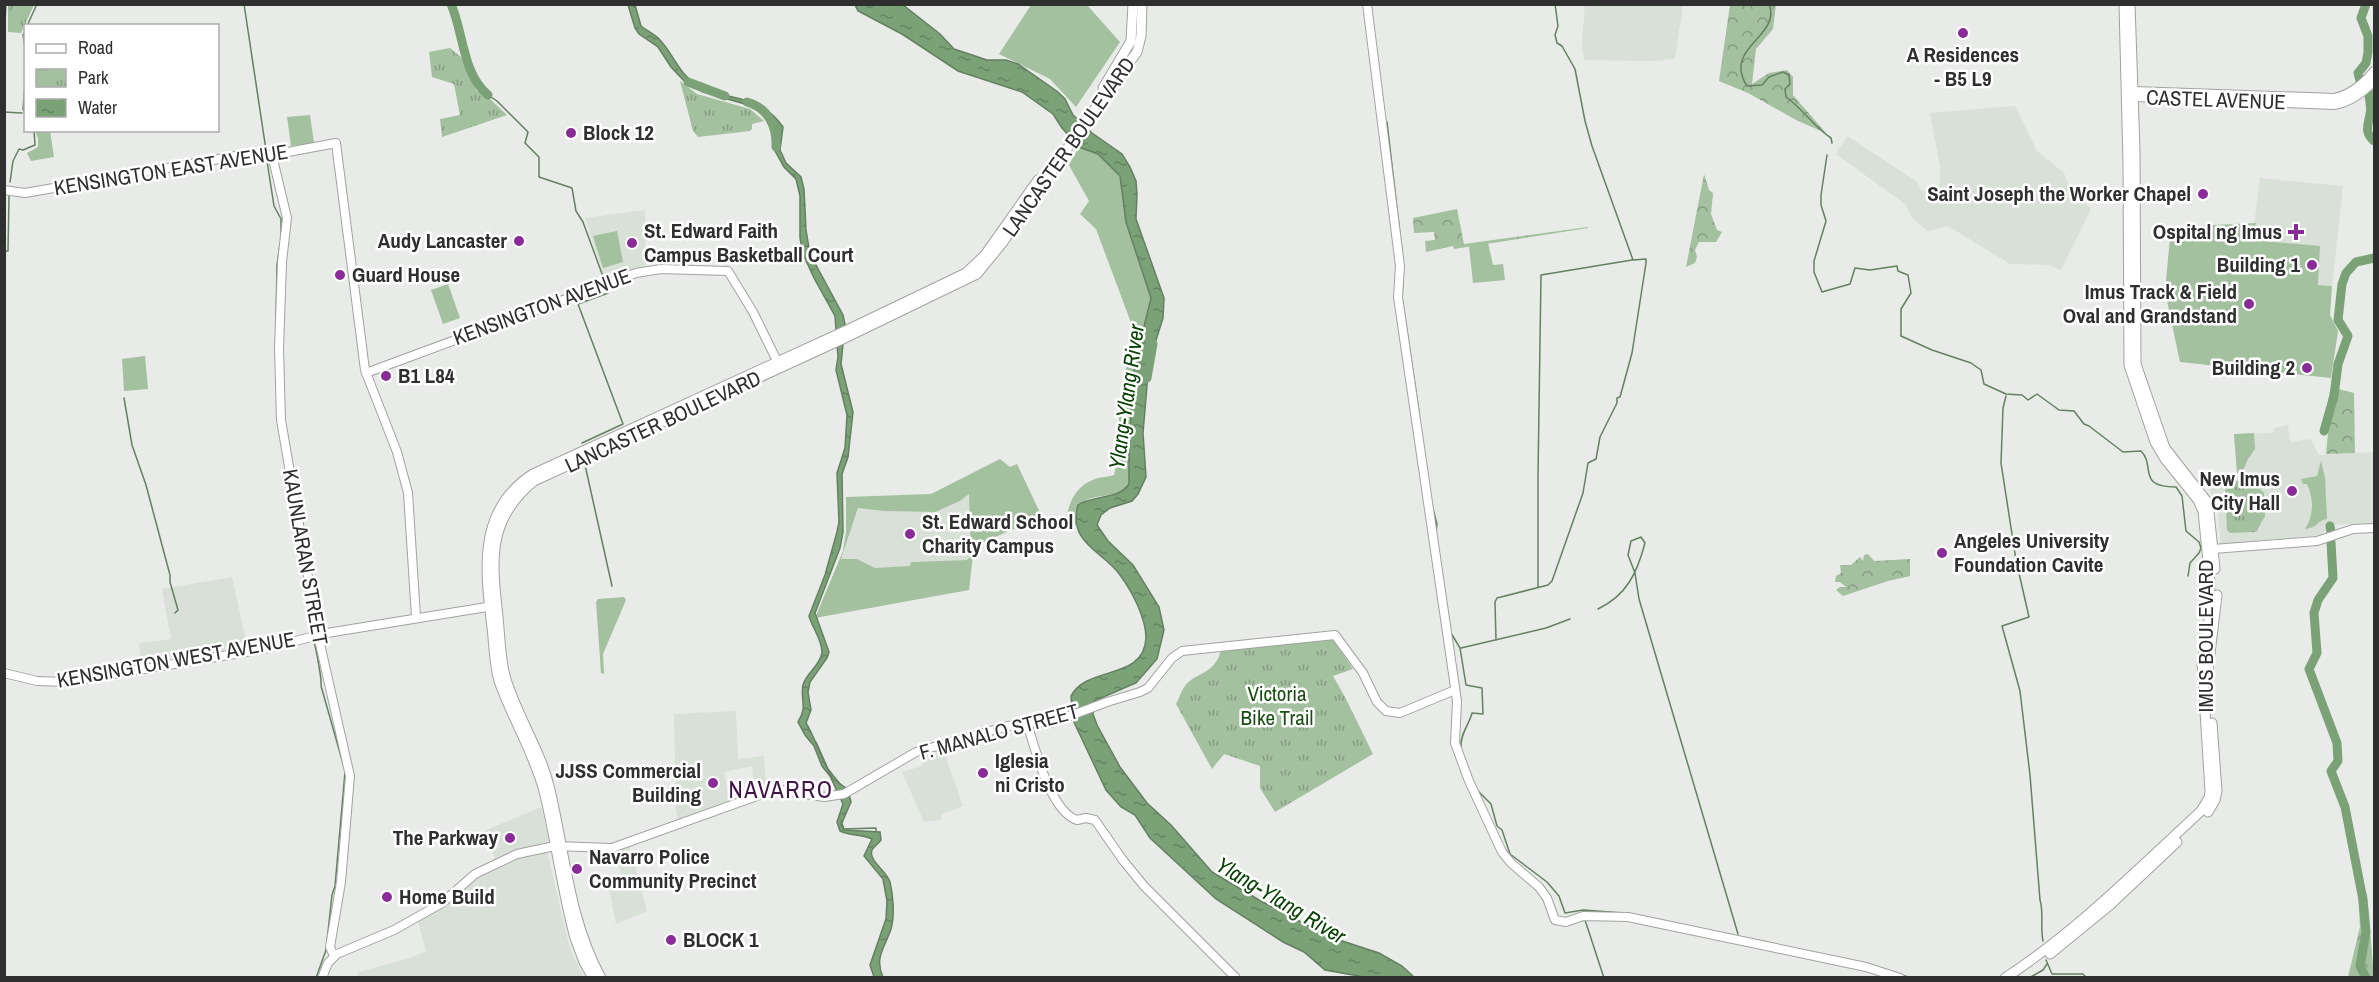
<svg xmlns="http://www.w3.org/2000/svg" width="2379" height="982" font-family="'Archivo Narrow',sans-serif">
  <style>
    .built { fill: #d8e0d7 }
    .green { fill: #a3c09f; fill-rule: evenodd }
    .forest { fill: url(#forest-crowns) }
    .park { fill: url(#park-tufts) }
    .water { fill: url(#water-ripples); stroke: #648061; stroke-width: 1.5 }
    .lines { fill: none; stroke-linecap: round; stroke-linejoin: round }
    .stream { stroke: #648061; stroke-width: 1.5 }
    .river { stroke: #7ba277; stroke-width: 9 }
    .minor-casing { stroke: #a1a3a0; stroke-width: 10 }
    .major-casing { stroke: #a1a3a0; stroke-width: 11 }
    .minor { stroke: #fff; stroke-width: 8 }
    .major { stroke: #fff; stroke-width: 9 }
    .poi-dot { fill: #892c97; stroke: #fff; stroke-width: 2 }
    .labels { text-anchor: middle; stroke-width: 5; stroke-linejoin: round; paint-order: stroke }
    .poi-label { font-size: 21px; font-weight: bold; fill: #2e2f2e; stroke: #fff; text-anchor: start }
    .street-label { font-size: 21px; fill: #2e2f2e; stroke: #fff }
    .park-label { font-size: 21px; fill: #194e13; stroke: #fff }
    .water-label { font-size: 22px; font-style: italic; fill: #084204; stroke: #fff }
    .quarter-label { font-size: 24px; letter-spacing: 1.5px; fill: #401447; stroke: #fff }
  </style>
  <defs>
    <pattern id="forest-crowns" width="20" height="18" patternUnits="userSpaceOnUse" patternTransform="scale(1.5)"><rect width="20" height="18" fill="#a3c09f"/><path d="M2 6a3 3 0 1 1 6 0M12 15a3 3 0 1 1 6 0" fill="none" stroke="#859c82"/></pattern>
    <pattern id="park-tufts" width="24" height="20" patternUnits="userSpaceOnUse" patternTransform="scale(1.5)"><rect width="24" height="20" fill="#a3c09f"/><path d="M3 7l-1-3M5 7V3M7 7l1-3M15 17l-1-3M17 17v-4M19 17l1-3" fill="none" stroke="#859c82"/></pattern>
    <pattern id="water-ripples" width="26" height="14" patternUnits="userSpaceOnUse" patternTransform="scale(1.5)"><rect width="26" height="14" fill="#7ba277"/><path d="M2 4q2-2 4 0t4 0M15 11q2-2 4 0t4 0" fill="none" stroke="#658462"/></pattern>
  </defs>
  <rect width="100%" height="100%" fill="#e8ebe8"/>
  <g class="built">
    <path d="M 1585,5 L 1683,5 L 1675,59 L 1654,61 L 1584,60 L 1582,43 Z"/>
    <path d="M 2015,106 L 2037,151 L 2064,173 L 2070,189 L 2091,209 L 2061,270 L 2049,265 L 2010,264 L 1948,226 L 1927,231 L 1911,216 L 1905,204 L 1836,154 L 1847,136 L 1917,182 L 1921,190 L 1930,193 L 1940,183 L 1940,166 L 1930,113 Z"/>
    <path d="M 2260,178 L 2343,186 L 2332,286 L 2318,285 L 2319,258 L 2252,240 Z"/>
    <path d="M 645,210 L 646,265 L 605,281 L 585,218 Z"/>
    <path d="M 2288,425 L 2290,442 L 2311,439 L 2319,455 L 2374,452 L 2374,523 L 2328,525 L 2328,528 L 2321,535 L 2221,544 L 2217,505 L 2210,491 L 2208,478 L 2237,473 L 2234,434 L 2273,433 L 2274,428 Z"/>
    <path d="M 969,493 L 971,556 L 967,560 L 912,562 L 910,566 L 888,568 L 875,568 L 857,559 L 841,560 L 858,508 L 883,511 L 935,512 L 960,501 Z"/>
    <path d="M 232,577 L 247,646 L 141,663 L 139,643 L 171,639 L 162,589 Z"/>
    <path d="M 736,711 L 738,759 L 764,756 L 766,790 L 754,794 L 752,766 L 724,772 L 730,802 L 678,819 L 676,812 L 674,714 Z"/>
    <path d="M 943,749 L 963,806 L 942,814 L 940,820 L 924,822 L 902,772 L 923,766 L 920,754 Z"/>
    <path d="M 541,807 L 549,841 L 546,844 L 496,861 L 484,831 Z"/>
    <path d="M 629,845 L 647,911 L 616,924 L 608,883 L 622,878 L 615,850 Z"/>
    <path d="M 547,850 L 565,929 L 571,951 L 584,977 L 358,978 L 358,972 L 410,958 L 426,951 L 418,921 L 445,904 L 474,879 L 507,862 Z"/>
  </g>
  <g class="green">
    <path d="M 1031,5 L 1087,5 L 1120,42 L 1076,107 L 1050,79 L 999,54 Z"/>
    <path d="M 310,115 L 314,143 L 291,146 L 287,117 Z"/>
    <path d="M 35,131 L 50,131 L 54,157 L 31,161 L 27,153 L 38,147 L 38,138 Z"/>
    <path d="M 1079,147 L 1098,154 L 1120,176 L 1126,222 L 1151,298 L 1134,367 L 1129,445 L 1129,484 C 1118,502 1083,489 1076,512 C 1075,516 1077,523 1077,526 L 1066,518 C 1070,500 1076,486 1095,479 C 1101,477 1108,477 1114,475 L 1119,454 L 1119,409 L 1133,328 L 1096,229 L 1080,214 L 1089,201 L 1069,165 Z"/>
    <path d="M 2256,223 L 2252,240 L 2320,246 L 2318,285 L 2332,286 L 2330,315 L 2338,331 L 2331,378 L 2180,362 L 2165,291 L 2171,227 Z"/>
    <path d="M 617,231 L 623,262 L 603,268 L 593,236 Z"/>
    <path d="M 1488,243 L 1493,265 L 1503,264 L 1505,280 L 1473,283 L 1469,246 Z"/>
    <path d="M 448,284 L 460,318 L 443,324 L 431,290 Z"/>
    <path d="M 145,356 L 148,389 L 124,391 L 122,359 Z"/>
    <path d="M 2254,433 L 2255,449 L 2248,459 L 2243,471 L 2237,473 L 2234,434 Z"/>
    <path d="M 1000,459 L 1010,467 L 1017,464 L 1042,517 L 974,546 L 969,590 L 815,618 L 843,551 L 846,532 L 846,497 L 931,494 ZM 969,494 L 971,556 L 967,560 L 911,562 L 910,566 L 875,568 L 857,559 L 841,559 L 858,508 L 883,511 L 935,512 L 960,501 Z"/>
    <path d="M 2321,461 L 2325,477 L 2327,519 C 2318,520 2317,528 2305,529 C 2314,515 2314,499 2307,484 L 2303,484 L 2301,479 L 2317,476 Z"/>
    <path d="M 624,597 L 626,600 L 603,654 L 604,674 L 601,673 L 596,602 L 598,599 Z"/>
  </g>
  <g class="forest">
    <path d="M 1730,5 L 1776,5 L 1773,29 L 1756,49 L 1752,84 L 1769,73 L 1787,70 L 1793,77 L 1793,95 L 1826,133 L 1798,121 L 1748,93 L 1719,81 Z"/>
    <path d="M 1704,174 L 1709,190 L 1713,193 L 1711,214 L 1717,230 L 1722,232 L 1716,242 L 1699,242 L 1695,250 L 1697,257 L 1695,263 L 1686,267 Z"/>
    <path d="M 1457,209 L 1464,244 L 1588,227 L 1588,228 L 1454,249 L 1453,246 L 1426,252 L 1425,241 L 1435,240 L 1434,232 L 1414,233 L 1413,218 Z"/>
    <path d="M 2331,387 L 2354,393 L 2355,453 L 2326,454 L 2330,411 L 2326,410 Z"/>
    <path d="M 1868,554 L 1874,561 L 1910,559 L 1910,576 L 1888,581 L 1843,596 L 1836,590 L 1840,587 L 1846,587 L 1840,582 L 1835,582 L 1836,576 L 1841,573 L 1840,565 L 1851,565 L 1860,557 L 1863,561 L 1864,555 Z"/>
    <path d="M 2364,891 L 2367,894 L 2374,977 L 2348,977 L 2360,927 L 2358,892 Z"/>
  </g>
  <g class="park">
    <path d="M 8,5 L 34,5 L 21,33 L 8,32 Z"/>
    <path d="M 450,48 L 461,57 L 477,91 L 490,99 L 507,115 L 442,137 L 440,119 L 460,115 L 454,84 L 432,77 L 429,52 Z"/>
    <path d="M 680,81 L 697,94 L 750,109 L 764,121 L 752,124 L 752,129 L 750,131 L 698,137 L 693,131 Z"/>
    <path d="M 2250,479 L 2264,493 L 2265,516 L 2256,532 L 2230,533 L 2227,530 L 2225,485 L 2228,482 Z"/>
    <path d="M 1332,638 L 1353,669 L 1333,676 L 1345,697 L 1373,754 L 1275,812 L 1260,788 L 1260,766 L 1224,754 L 1212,769 L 1176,704 C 1179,699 1181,691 1185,686 C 1195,672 1216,675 1221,649 Z"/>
  </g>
  <g class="water">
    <path d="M 628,5 L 635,5 L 641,26 C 647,31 655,34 660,40 C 674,55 679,75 698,85 C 729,103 759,92 783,127 L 780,150 L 786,163 L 801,177 L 804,189 L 806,230 L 810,254 L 843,315 L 845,324 L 841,364 L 853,412 L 848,457 L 842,474 L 843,532 L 840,548 L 815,613 L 829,652 L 827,658 L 810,682 L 808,692 L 811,710 L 806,723 C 817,741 821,761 833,778 C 837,783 843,785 848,790 L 851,802 L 841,825 L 844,830 L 880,832 L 881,840 C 878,844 874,846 872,850 C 868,861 887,871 890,882 C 893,895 895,915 891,929 C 885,947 874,958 883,977 L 874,977 L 870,965 L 886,919 L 887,901 L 883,879 L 864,856 L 872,839 C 861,834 850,836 840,831 L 837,822 L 843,804 L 830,776 L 822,766 L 814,746 L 805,735 L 798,722 C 808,706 800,700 803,685 C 806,673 821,665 822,652 C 822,640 812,627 809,616 L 825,575 L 837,532 L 839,522 L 837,473 L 845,448 L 847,415 L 836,370 L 838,357 L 835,316 L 814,278 L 803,254 L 800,238 L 800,196 L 796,179 L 784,167 L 774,149 L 776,129 L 773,122 L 759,108 L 703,92 L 686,83 L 671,67 L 658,47 L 639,34 L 635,28 Z"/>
    <path d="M 855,5 L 903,5 L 940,34 L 954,49 L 987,60 L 1006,60 L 1018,64 L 1058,92 L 1065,99 L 1073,115 L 1092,133 L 1122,154 L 1130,167 L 1136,181 L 1137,194 L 1136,219 L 1164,298 L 1163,318 L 1149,362 L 1143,433 L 1146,477 L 1138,494 L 1132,501 L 1110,508 L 1101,515 L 1097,525 L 1108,541 L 1133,565 L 1159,607 L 1164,630 L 1157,659 L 1136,683 L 1094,701 L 1093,714 L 1097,725 L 1120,767 L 1147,803 L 1171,825 L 1212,872 L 1259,900 L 1330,937 L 1379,953 L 1402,966 L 1414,977 L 1364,977 L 1325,970 L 1304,952 L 1283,942 L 1216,899 L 1150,838 L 1135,815 L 1121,807 L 1106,790 L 1073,720 L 1071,696 C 1087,665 1144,681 1146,638 C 1146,618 1132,591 1120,575 C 1102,550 1068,544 1078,505 C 1092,495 1119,500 1129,484 L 1129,445 L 1134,367 L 1151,298 L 1126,222 L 1120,176 L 1098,154 L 1079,147 L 1062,128 L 1053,114 L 1022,92 L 958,71 L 902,34 L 858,11 Z"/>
  </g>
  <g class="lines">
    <g class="stream">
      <path d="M 244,4 L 266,150"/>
      <path d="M 1769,4 C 1782,37 1722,47 1747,86 L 1762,85 L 1769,77 L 1783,72 L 1789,75 L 1790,84 L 1785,89 L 1786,97 C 1803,109 1814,127 1831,138 L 1832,143"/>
      <path d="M 27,26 L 37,4"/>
      <path d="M 26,30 L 23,35 L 26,52"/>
      <path d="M 4,43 L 6,4"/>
      <path d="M 26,71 L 23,109 L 26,116"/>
      <path d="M 488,95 L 497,101 L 528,132 L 525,143 L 539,157 L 539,177 L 572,188 L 576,211 L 583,222 L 605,282"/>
      <path d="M 4,112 L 22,113"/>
      <path d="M 1387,122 L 1403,260"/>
      <path d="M 1827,155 L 1821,195 L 1821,205 L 1826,221 L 1814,261 L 1814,272 L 1822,292 L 1850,284 L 1855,268 L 1870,270 L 1897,266 L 1898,271 L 1908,275 L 1911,293 L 1901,309 L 1901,336 L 1932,350 L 1971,363 L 1981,370 L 1984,384 L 2006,394 L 2022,395 L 2028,400 L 2037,394 L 2059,410 L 2074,411 L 2084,424 L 2089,426 L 2123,452 L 2141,451 C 2156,466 2136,487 2176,487 L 2182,496 L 2186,531 L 2199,542 L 2201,548 L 2199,553 L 2190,563 L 2188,576"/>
      <path d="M 267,161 L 274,206 L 281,219 L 281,233"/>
      <path d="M 10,182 L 13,161 L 19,149 L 23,150 L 35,145 L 34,130"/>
      <path d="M 4,251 L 8,251 L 9,196"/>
      <path d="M 1403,280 L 1402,297 L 1419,412"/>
      <path d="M 276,326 L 277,265 L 280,244"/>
      <path d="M 2006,396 L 2003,408 L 2001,463 L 2016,560 L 2029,617 L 2002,626 L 2020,691 L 2030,775 L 2040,900 C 2044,913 2040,927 2043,941"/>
      <path d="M 124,398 L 132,445 L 146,485 L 170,575 L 170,582 L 178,610 L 175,613"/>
      <path d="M 582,443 L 623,424 L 578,304 L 608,293 L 606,287"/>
      <path d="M 585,465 L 612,586"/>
      <path d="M 1433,509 L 1437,524 L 1436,533"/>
      <path d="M 1538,587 L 1538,475 L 1541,275 L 1632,260"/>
      <path d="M 1598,609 C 1627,595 1637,573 1645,543 L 1641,537 L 1631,541 L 1628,555 L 1635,573 L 1639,599 L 1738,934"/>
      <path d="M 1451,633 L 1460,648 L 1466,685 L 1482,688 L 1483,714 L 1472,713 C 1469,725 1460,734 1461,747"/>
      <path d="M 1496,640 L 1495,602 L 1497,598 L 1548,585 L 1552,581 L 1583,493 L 1588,463 L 1596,459 L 1600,437 L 1617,403 L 1617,398 L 1620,397 L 1632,353 L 1646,263 L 1646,259 L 1633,260 L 1592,146 L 1585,121 L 1575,69 L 1562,46 L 1557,43 L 1555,35 L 1558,26 L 1555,4"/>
      <path d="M 314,642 C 316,648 322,680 321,686 L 344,767"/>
      <path d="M 1461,648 L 1546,628 L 1570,619"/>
      <path d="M 816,742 L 828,769 L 840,784"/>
      <path d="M 1477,790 L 1491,804 L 1497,826 L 1502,830 L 1510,854 L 1547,882 L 1559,896 L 1565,913 L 1583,910 L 1623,913"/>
      <path d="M 841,821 L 844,829 L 876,828 L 876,831"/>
      <path d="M 1585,920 L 1604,978"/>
      <path d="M 1678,924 L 1776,944"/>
      <path d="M 2046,960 L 2052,974 L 2083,974 L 2087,978"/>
      <path d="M 1880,968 L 1911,978"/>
      <path d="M 316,978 L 326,950 L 332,895 L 335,886 L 345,772"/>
      <path d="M 2029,978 L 2043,970 L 2047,964"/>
    </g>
    <g class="river">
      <path d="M 451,4 C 464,34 462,73 488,95"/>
      <path d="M 2360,81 L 2358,73 L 2366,63 L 2368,52 L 2368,36 L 2361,18 L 2366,4"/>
      <path d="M 688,82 L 725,96"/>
      <path d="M 2369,93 C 2369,100 2372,108 2370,114 C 2368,126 2364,132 2374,141"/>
      <path d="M 747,102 C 768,108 777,126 776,147"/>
      <path d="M 1147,378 L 1153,344"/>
      <path d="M 2324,431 L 2334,396 L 2338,364 L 2348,336 L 2338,320 L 2342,284 L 2346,273 L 2356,262 L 2374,258"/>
      <path d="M 2330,526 L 2331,532"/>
      <path d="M 2331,542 L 2333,578 L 2318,600 L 2314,613 L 2317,653 L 2309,669 L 2337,743 L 2338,761 L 2331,771 L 2345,807 L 2363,900 L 2366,932 L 2360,966 L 2366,978"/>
    </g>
    <g class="minor-casing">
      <g id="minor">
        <path d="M 1367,4 L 1400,266 L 1398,297 L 1457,701 L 1455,743 L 1469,781 L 1502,852 L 1511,863 L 1539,887 L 1547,898 L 1555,920 L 1566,922 L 1583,916 L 1628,917 L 1866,967 L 1900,978"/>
        <path d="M 2128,93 L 2134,91 L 2334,98 C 2350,95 2364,83 2374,71"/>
        <path d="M 2129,94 L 2134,97 L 2334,105 C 2349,103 2364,92 2374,81"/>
        <path d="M 272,155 L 287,218 L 282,262 L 279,349 L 281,420 L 318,635 L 350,776 L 341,882 L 330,947 L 334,956"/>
        <path d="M 4,190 L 25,193 L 236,156 L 272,155 L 336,143 L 365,370 L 397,452 L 408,493 L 416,617"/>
        <path d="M 366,373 L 636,273 L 661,269 L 728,271 L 753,312 L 779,365"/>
        <path d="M 2213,549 L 2317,541 L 2353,529 L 2374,528"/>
        <path d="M 4,673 L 37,681 L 66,682 L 264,649 L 327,633 L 493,606"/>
        <path d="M 1027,723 C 1035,748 1050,811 1077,820 L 1086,818 L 1095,820 L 1122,859 L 1144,886 L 1236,978"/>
        <path d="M 322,978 L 328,963 L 337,954 L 394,930 L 442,903 L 475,874 L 517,854 L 555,846 L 612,848 L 771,791 L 783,790 L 824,797 L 844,794 L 916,752 L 1008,726 L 1033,722 L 1051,723 L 1107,702 L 1140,692 L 1148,688 L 1172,658 L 1182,651 L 1335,635 L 1363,673 L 1377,702 L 1386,711 L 1400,713 L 1455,690"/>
      </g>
    </g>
    <g class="major-casing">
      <g id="major">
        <path d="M 2130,4 L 2135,151 L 2136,364 L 2165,448 L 2208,503 L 2215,569"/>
        <path d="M 1103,88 L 1131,41 L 1133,4"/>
        <path d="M 2208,670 L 2217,595"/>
        <path d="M 2208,812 L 2215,800 L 2217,791 L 2212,723"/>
        <path d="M 2050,954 L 2110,905 L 2177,842"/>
        <path d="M 593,978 L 584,962 L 575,938 C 562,890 556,840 544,791 C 534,753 512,718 499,681 C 494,664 494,644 492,627 C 485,569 477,510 533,474 L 847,330 L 966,273 L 985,255 L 1038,180"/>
        <path d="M 601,978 C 569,920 565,853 550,790 C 541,750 516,715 505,676 C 500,657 500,636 498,617 C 492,562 486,520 534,481 L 845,338 L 977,274 L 1003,242 L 1089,117 L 1137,52 L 1141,36 L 1142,4"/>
        <path d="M 2005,978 C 2077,931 2138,869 2201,811 L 2209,798 L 2210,791 L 2202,663 L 2209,620 L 2210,582 L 2203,511 L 2198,500 L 2165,459 L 2155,442 L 2129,365 L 2128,163 L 2124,4"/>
      </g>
    </g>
    <use href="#minor" class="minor"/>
    <use href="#major" class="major"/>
  </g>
  <g class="poi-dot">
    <circle cx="1963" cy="33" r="6"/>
    <circle cx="571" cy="133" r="6"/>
    <circle cx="2203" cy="194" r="6"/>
    <path d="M2293 223h6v6h6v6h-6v6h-6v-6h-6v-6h6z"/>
    <circle cx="519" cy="241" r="6"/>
    <circle cx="632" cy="243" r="6"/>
    <circle cx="2312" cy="265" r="6"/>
    <circle cx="340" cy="275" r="6"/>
    <circle cx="2249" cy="304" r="6"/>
    <circle cx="2307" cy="368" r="6"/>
    <circle cx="386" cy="376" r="6"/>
    <circle cx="2292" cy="491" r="6"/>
    <circle cx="910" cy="534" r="6"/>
    <circle cx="1942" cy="553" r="6"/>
    <circle cx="983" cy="773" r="6"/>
    <circle cx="713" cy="783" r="6"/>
    <circle cx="510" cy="838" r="6"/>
    <circle cx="577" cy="869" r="6"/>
    <circle cx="387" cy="897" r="6"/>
    <circle cx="671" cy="940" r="6"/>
  </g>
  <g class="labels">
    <g class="poi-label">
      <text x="1963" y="62" text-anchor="middle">A Residences<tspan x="1963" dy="24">- B5 L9</tspan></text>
      <text x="583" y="140">Block 12</text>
      <text x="2191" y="201" text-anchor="end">Saint Joseph the Worker Chapel</text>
      <text x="644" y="238">St. Edward Faith<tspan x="644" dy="24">Campus Basketball Court</tspan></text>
      <text x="2282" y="239" text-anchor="end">Ospital ng Imus</text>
      <text x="507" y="248" text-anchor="end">Audy Lancaster</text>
      <text x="2300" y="272" text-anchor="end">Building 1</text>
      <text x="352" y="282">Guard House</text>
      <text x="2237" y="299" text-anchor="end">Imus Track &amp; Field<tspan x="2237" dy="24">Oval and Grandstand</tspan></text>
      <text x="2295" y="375" text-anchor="end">Building 2</text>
      <text x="398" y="383">B1 L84</text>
      <text x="2280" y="486" text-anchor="end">New Imus<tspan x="2280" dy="24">City Hall</tspan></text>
      <text x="922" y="529">St. Edward School<tspan x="922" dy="24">Charity Campus</tspan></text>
      <text x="1954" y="548">Angeles University<tspan x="1954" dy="24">Foundation Cavite</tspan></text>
      <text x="995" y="768">Iglesia<tspan x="995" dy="24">ni Cristo</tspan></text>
      <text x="701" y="778" text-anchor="end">JJSS Commercial<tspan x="701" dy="24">Building</tspan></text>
      <text x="498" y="845" text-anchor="end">The Parkway</text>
      <text x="589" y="864">Navarro Police<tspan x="589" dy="24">Community Precinct</tspan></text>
      <text x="399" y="904">Home Build</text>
      <text x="683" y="947">BLOCK 1</text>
    </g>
    <g class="street-label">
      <text transform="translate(2216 100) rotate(2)" y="7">CASTEL AVENUE</text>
      <text transform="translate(1069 147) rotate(-55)" y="7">LANCASTER BOULEVARD</text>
      <text transform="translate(171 170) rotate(-9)" y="7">KENSINGTON EAST AVENUE</text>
      <text transform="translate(542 307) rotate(-20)" y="7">KENSINGTON AVENUE</text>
      <text transform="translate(663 422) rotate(-25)" y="7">LANCASTER BOULEVARD</text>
      <text transform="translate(305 557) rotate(80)" y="7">KAUNLARAN STREET</text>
      <text transform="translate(2206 636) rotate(-90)" y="7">IMUS BOULEVARD</text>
      <text transform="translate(176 660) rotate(-10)" y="7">KENSINGTON WEST AVENUE</text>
      <text transform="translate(999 732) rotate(-15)" y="7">F. MANALO STREET</text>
    </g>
    <g class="park-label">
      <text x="1277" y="701">Victoria<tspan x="1277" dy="24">Bike Trail</tspan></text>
    </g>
    <g class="water-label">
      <text transform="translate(1126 397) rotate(-82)" y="8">Ylang-Ylang River</text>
      <text transform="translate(1281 900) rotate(31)" y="8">Ylang-Ylang River</text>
    </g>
    <g class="quarter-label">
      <text x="781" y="798">NAVARRO</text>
    </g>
  </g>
  <rect width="2379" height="982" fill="none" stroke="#2e2f2e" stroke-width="12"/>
  <rect x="24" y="24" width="195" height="108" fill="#ffffff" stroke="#abacab" stroke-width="1.5"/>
  <rect x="36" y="44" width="30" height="9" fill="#ffffff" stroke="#abacab" stroke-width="1.5"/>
  <text x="78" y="54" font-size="18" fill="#2e2f2e">Road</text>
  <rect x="36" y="69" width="30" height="18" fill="url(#park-tufts)" stroke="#abacab" stroke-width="1.5"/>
  <text x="78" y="84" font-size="18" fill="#2e2f2e">Park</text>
  <rect x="36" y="99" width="30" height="18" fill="url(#water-ripples)" stroke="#abacab" stroke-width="1.5"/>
  <text x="78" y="114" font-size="18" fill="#2e2f2e">Water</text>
</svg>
